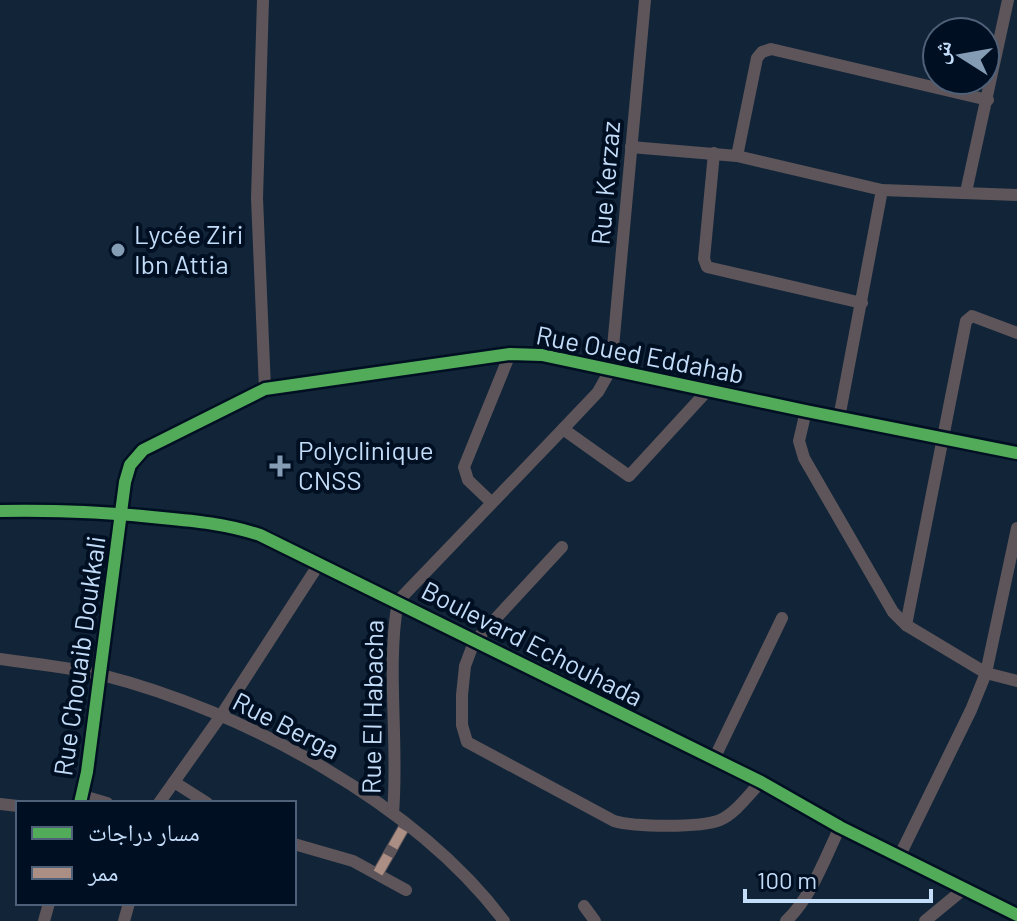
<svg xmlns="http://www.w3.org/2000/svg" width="1017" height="921" font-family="Barlow,'Noto Naskh Arabic',sans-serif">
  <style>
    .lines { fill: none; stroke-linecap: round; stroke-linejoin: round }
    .minor { stroke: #5e555a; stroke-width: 12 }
    .quiet { stroke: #ac8f84; stroke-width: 10; stroke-dasharray: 20 10; stroke-linecap: butt }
    .cycleway-casing { stroke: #000f22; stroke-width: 17 }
    .cycleway { stroke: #51ab58; stroke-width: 12 }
    .poi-dot { fill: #859cb5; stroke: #000f22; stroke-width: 3 }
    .labels { text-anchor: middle; stroke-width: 8; stroke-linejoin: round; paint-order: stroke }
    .street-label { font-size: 26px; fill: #c3dcf8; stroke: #000f22 }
    .poi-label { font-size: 26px; fill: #c3dcf8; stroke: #000f22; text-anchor: start }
  </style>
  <rect width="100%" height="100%" fill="#122538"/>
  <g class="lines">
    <g class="minor">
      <path d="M 263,0 L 257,198 L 265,389"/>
      <path d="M 631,147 L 737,156 L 882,190 L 1017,195"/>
      <path d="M 714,153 L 704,259 L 707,267 L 862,303"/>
      <path d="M 737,156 L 757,58 L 762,52 L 771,49 L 988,100"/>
      <path d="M 966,192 L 1008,0"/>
      <path d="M 806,411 L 799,441 L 804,458 L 893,612 L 906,625 L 986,673 L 1017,681"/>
      <path d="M 839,418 L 882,190"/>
      <path d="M 563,429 L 629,476 L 708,390"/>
      <path d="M 491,502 L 468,480 L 464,467 L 510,354"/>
      <path d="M 0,511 C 55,510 107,512 162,518 C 195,521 227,524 260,535 L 761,782 L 840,827 L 1017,915"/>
      <path d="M 562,547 L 474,642 L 465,666 L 462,695 L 462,725 L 467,742 L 614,821 C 634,827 701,828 720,820 C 736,813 749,794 761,782"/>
      <path d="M 906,625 L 966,321 L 972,316 L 1017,333"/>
      <path d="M 0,659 C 34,664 69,667 102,675 C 244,711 415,803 504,921"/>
      <path d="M 714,759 L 782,618"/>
      <path d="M 174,782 L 207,803"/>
      <path d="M 83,796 L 107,803"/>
      <path d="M 80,803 L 87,772 L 125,482 L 130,465 L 143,450 L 265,389 L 510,354 L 542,355 L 806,411 L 1017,453"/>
      <path d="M 159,803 L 220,717 L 319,564"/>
      <path d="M 0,804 L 18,806"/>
      <path d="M 393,813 C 399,744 386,667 398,601 L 563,429 L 598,392 L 611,369 L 645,0"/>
      <path d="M 294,844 L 353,861 L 406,890"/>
      <path d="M 900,855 L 971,710 L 986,673 L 1017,528"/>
      <path d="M 378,873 L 406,824"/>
      <path d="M 584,906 L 595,921"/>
      <path d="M 44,921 L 49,903"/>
      <path d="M 124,921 L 129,903"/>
      <path d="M 786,921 C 811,898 825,858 840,827"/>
      <path d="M 925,921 L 965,888"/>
    </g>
    <path class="quiet" d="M 378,873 L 406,824"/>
    <g class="cycleway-casing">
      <g id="cycleway">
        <path d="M 0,511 C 55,510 107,512 162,518 C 195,521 227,524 260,535 L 761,782 L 840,827 L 1017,915"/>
        <path d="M 80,803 L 87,772 L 125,482 L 130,465 L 143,450 L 265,389 L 510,354 L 542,355 L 806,411 L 1017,453"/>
      </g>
    </g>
    <use href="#cycleway" class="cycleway"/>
  </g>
  <g class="poi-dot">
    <circle cx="118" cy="250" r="8"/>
    <path d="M276 454h8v8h8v8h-8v8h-8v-8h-8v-8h8z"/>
  </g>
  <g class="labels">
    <g class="street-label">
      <text transform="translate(606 183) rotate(-85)" y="9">Rue Kerzaz</text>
      <text transform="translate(640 355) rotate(11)" y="9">Rue Oued Eddahab</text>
      <text transform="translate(532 644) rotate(27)" y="9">Boulevard Echouhada</text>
      <text transform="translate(80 656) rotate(-82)" y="9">Rue Chouaib Doukkali</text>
      <text transform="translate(373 707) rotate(-89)" y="9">Rue El Habacha</text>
      <text transform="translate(286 726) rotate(27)" y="9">Rue Berga</text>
    </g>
    <g class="poi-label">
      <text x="134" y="244">Lycée Ziri<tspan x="134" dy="30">Ibn Attia</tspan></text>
      <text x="298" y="460">Polyclinique<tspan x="298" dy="30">CNSS</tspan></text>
    </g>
  </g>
  <rect x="16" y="801" width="280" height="104" fill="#000f22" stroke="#4e6178" stroke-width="2"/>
  <rect x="32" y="827" width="40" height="12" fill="#51ab58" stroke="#4e6178" stroke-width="2"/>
  <text x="88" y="841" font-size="24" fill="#c3dcf8">مسار دراجات</text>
  <rect x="32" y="867" width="40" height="12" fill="#ac8f84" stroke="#4e6178" stroke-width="2"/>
  <text x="88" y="881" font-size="24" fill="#c3dcf8">ممر</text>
  <g transform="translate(961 56) rotate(281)"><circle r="38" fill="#000f22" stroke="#4e6178" stroke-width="2"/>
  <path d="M0-6L14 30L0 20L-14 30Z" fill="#859cb5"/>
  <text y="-12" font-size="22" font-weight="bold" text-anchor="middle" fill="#c3dcf8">ش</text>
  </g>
  <path d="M745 889v12h186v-12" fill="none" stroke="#c3dcf8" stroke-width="4"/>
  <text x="757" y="889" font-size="24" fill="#c3dcf8" stroke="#000f22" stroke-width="6" paint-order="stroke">100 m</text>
</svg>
